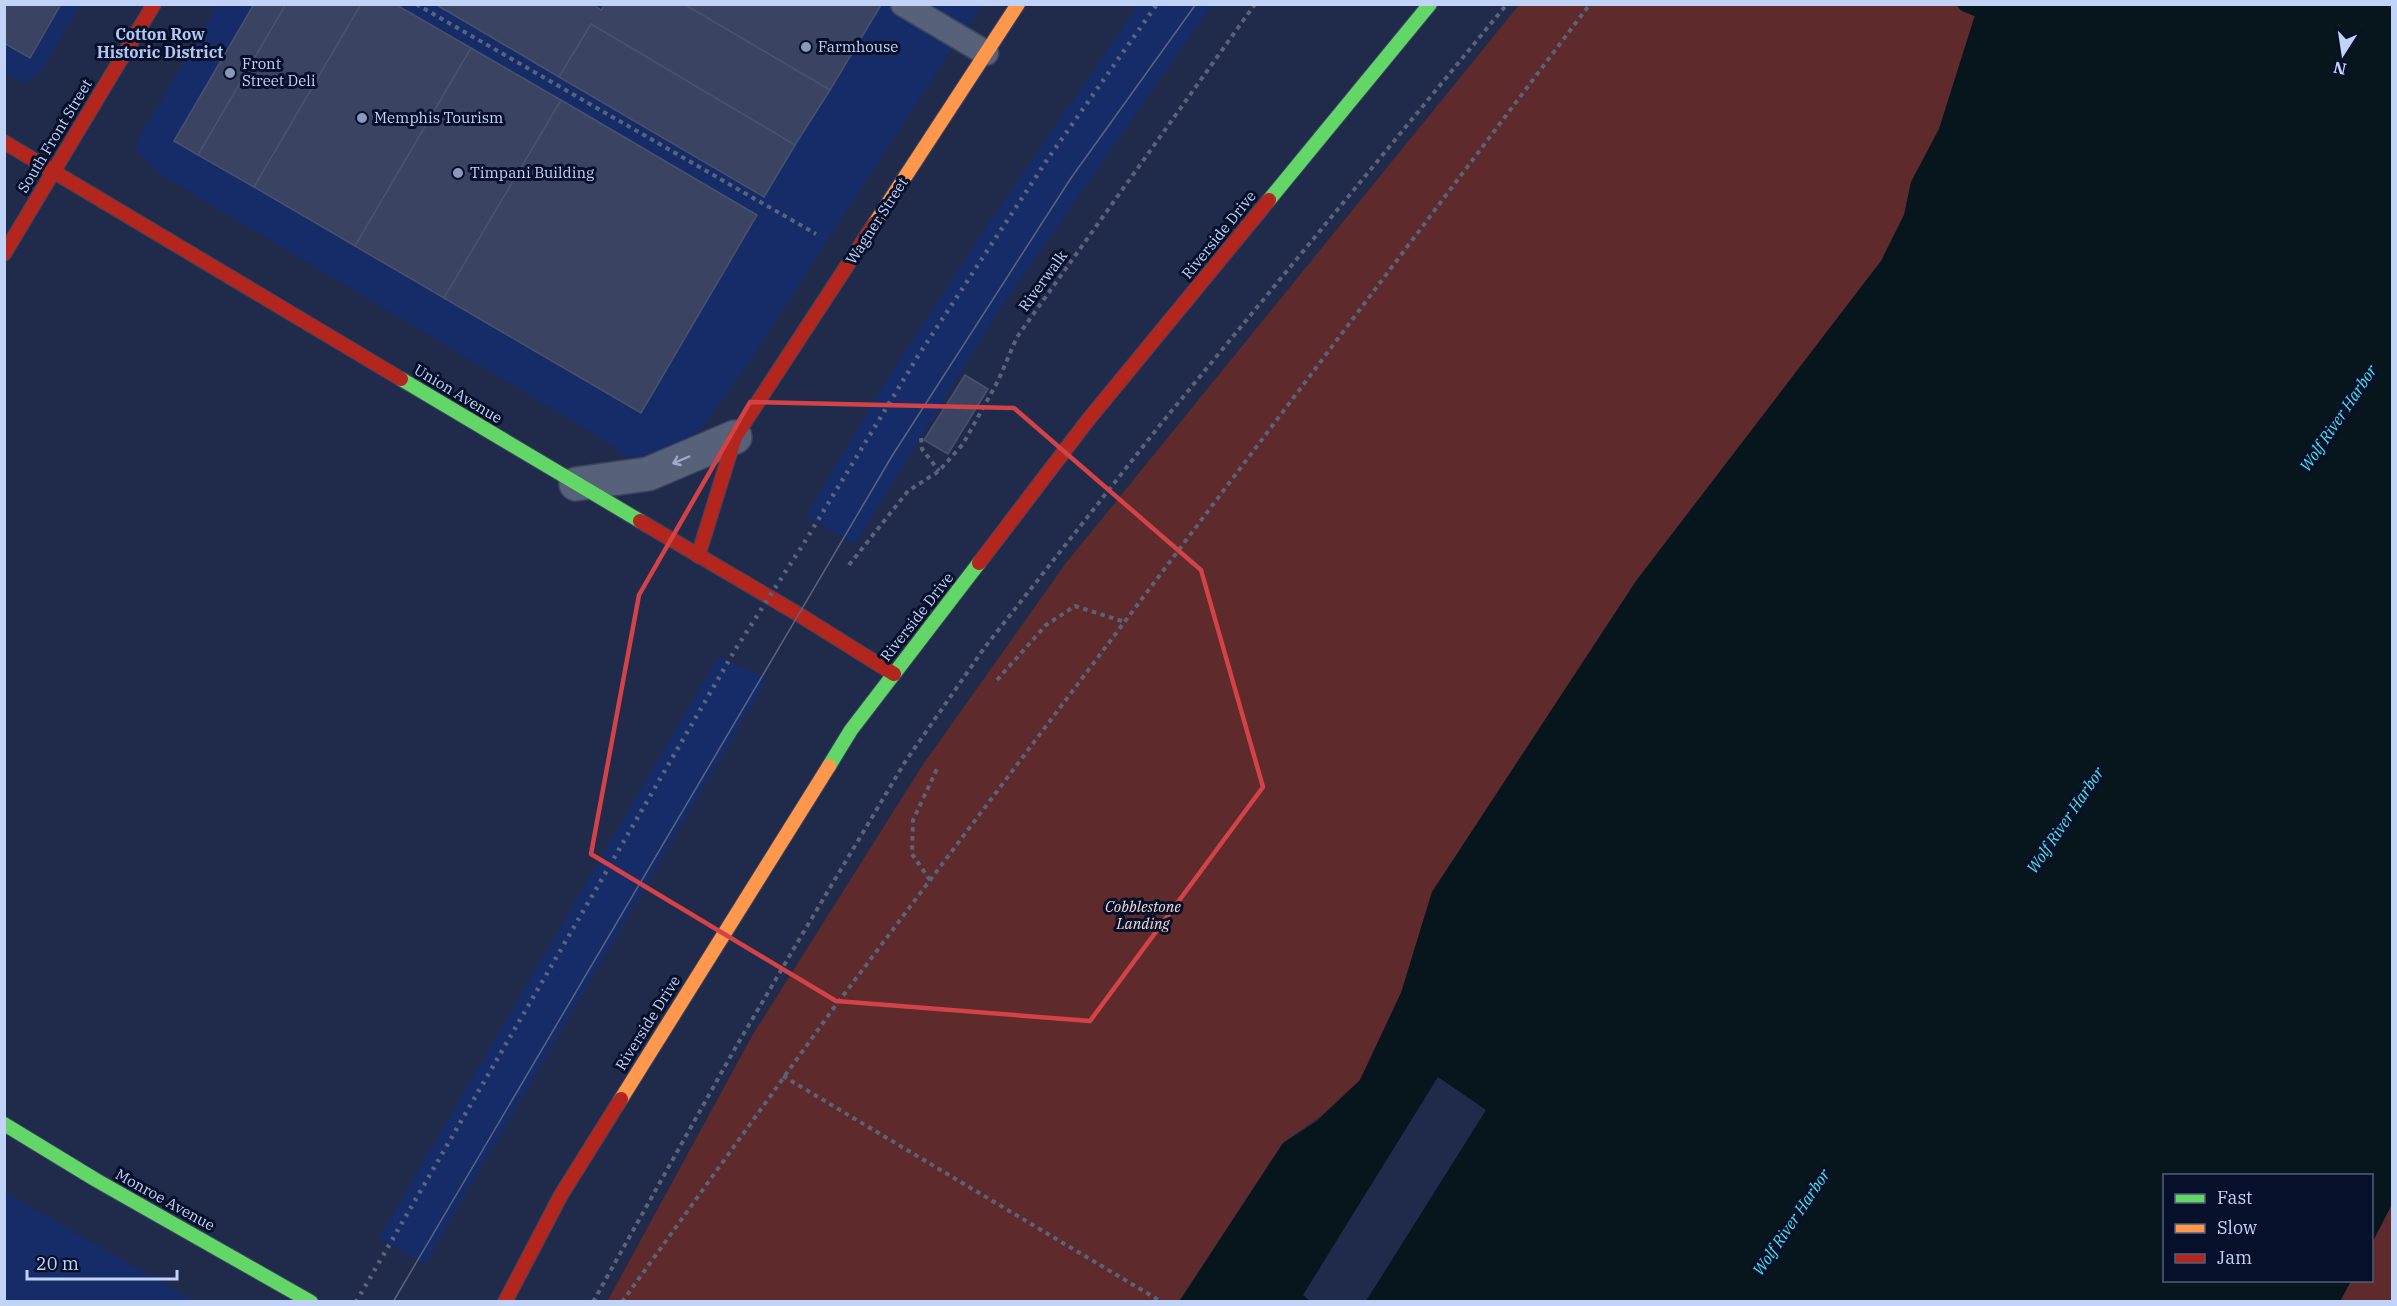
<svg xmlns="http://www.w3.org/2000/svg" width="2397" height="1306" font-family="'IBM Plex Serif',serif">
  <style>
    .built { fill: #162c69 }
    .green { fill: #5e2a2c }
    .water { fill: #06161c }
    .pier { fill: #202b4c }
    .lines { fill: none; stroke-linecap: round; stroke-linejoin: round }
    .stream { stroke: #06161c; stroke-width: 15 }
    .building { fill: #3a4462; stroke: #48526d; stroke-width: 1.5 }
    .lane-casing { stroke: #3c4460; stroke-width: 27 }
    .street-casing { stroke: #3c4460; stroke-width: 36 }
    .fast-casing { stroke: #3c4460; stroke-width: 16 }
    .slow-casing { stroke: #3c4460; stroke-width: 16 }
    .jam-casing { stroke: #3c4460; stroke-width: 16 }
    .path { stroke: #5a6279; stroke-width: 4; stroke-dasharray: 4.5 4.5; stroke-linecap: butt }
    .lane { stroke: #576179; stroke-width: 24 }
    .street { stroke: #576179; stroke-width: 33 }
    .fast { stroke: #63d668; stroke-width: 14 }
    .slow { stroke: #ff974d; stroke-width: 14 }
    .jam { stroke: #b3261e; stroke-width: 14 }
    .tram { stroke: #5c647c; stroke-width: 1.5 }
    .rail { stroke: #5c647c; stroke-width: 4.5; stroke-dasharray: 3 6; stroke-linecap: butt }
    .oneway { stroke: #9dabcc }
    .marked { fill: none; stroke: #d34247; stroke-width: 4.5; stroke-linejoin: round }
    .poi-dot { fill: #8998bc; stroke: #06102a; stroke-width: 2 }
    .labels { text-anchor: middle; stroke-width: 6; stroke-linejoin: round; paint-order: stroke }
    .poi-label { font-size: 15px; fill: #c2d3f8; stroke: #06102a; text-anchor: start }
    .street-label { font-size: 15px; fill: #c2d3f8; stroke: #06102a }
    .park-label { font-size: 15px; font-style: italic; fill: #f5d9d5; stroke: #06102a }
    .neighbourhood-label { font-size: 16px; font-weight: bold; fill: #b2c6f2; stroke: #06102a }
    .water-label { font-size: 16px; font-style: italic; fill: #4ae2f2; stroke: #06102a }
  </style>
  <rect width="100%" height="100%" fill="#202b4c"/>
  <g class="built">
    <path d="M 5,5 L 81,5 L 40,73 L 23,83 L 5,73 Z"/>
    <path d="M 218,5 L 887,5 L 955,44 L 747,365 L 703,427 L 666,457 L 649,459 L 627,457 L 591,432 L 158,173 L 136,150 L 137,141 Z"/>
    <path d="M 921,5 L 983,5 L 964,30 Z"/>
    <path d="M 1138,5 L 1212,5 L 999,310 L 855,544 L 806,516 L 885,383 L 989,223 Z"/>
    <path d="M 719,656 L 767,679 L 425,1264 L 379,1238 Z"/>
    <path d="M 5,1192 L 194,1301 L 5,1301 Z"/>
  </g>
  <g class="green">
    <path d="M 1519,5 L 1984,5 L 1977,9 L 1939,129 L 1911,182 L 1904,215 L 1881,261 L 1636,581 L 1432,892 L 1401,993 L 1360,1080 L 1321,1116 L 1283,1143 L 1179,1301 L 607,1302 L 752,1036 L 922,766 L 1066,563 Z"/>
    <path d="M 2392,1204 L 2392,1301 L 2340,1302 L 2351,1281 L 2372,1280 L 2372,1243 Z"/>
  </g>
  <path class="water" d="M 1984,4 L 2392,5 L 2392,1204 L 2372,1243 L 2372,1176 L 2164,1176 L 2164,1280 L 2351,1281 L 2340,1301 L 1179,1302 L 1283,1143 L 1317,1121 L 1360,1080 L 1401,993 L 1432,892 L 1636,581 L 1881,261 L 1904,215 L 1911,182 L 1939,129 L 1977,9 Z"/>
  <path class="pier" d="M 1438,1077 L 1486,1110 L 1366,1301 L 1310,1301 L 1303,1295 Z"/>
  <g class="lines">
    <path class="stream" d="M 1965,4 L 1977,9"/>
  </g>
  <g class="building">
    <path d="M 4,4 L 61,4 L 30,58 L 4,43 Z"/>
    <path d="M 254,4 L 286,4 L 198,155 L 174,141 Z"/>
    <path d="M 286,4 L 361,4 L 254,187 L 198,155 Z"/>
    <path d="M 361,4 L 395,4 L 471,48 L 355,246 L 254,187 Z"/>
    <path d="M 435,4 L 592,4 L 601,10 L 605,4 L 684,4 L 830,90 L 795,145 L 591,24 L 559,77 Z"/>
    <path d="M 684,4 L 881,4 L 881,5 L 830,90 Z"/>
    <path d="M 591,24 L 795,145 L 764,197 L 559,77 Z"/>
    <path d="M 471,48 L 561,100 L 444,298 L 355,246 Z"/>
    <path d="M 561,100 L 757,215 L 641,413 L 444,298 Z"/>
    <path d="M 965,375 L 988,389 L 948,454 L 924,440 Z"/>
  </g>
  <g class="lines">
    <g class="lane-casing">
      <path id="lane" d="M 903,4 L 986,53"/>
    </g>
    <g class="street-casing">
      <path id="street" d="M 576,484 L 648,474 L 735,437"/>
    </g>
    <g class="fast-casing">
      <g id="fast">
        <path d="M 1269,200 L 1430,4"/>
        <path d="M 401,379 L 640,521"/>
        <path d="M 829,766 L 851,730 L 979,563"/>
        <path d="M 4,1124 L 96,1180 L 311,1302"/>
      </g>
    </g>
    <g class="slow-casing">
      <g id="slow">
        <path d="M 875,223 L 1018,4"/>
        <path d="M 621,1099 L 829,766"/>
      </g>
    </g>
    <g class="jam-casing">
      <g id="jam">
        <path d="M 4,142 L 401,379"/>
        <path d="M 4,254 L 154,4"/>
        <path d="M 640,521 L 798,614 L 894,674"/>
        <path d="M 698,556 L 735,437 L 875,223"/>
        <path d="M 979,563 L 1088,420 L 1269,200"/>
        <path d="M 505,1302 L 561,1195 L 621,1099"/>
      </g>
    </g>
    <g class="path">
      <path d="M 416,4 L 816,234"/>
      <path d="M 921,438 L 922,449 L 939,471"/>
      <path d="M 849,565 L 908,491 L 939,471 L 963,444 L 998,381 L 1017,337 L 1255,4"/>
      <path d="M 997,680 L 1046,625 L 1075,606 L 1125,622"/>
      <path d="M 930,880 L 912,854 L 913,820 L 937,769"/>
      <path d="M 783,1076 L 1162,1302"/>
      <path d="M 593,1302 L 733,1052 L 803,933 L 905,762 L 985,647 L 1160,425 L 1507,4"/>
      <path d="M 622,1302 L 833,1009 L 1590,4"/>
    </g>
    <use href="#lane" class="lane"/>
    <use href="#street" class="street"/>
    <use href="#fast" class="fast"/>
    <use href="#slow" class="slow"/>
    <use href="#jam" class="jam"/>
    <path class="tram" d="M 393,1302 L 892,456 L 1071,178 L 1196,4"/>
    <path class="rail" d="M 356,1302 L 735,650 L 804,543 L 918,356 L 1047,160 L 1157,4"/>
  </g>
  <defs><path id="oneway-shaft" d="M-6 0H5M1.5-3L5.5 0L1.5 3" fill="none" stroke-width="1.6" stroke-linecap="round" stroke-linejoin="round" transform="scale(1.5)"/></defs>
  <use class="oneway" href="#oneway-shaft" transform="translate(681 460) rotate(157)"/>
  <path class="marked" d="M 750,402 L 1014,408 L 1201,570 L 1263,787 L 1090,1021 L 836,1001 L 591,854 L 639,595 Z"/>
  <g class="poi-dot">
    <circle cx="806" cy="47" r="6"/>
    <circle cx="230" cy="73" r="6"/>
    <circle cx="362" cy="118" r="6"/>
    <circle cx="458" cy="173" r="6"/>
  </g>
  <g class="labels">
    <g class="poi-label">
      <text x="818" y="52">Farmhouse</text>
      <text x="242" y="69">Front<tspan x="242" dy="17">Street Deli</tspan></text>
      <text x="374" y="123">Memphis Tourism</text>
      <text x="470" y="178">Timpani Building</text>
    </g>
    <g class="street-label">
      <text transform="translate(55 136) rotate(-59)" y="5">South Front Street</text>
      <text transform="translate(877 221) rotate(-57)" y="5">Wagner Street</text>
      <text transform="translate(1219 235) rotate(-51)" y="5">Riverside Drive</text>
      <text transform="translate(1043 281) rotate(-54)" y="5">Riverwalk</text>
      <text transform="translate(458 394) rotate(31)" y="5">Union Avenue</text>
      <text transform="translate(917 617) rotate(-52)" y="5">Riverside Drive</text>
      <text transform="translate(648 1023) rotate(-58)" y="5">Riverside Drive</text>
      <text transform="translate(165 1200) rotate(29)" y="5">Monroe Avenue</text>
    </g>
    <g class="park-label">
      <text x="1143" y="912">Cobblestone<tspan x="1143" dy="17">Landing</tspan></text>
    </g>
    <g class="neighbourhood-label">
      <text x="160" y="40">Cotton Row<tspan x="160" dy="18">Historic District</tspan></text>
    </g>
    <g class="water-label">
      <text transform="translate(2338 418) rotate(-56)" y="6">Wolf River Harbor</text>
      <text transform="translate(2065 820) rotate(-56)" y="6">Wolf River Harbor</text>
      <text transform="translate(1791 1222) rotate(-56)" y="6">Wolf River Harbor</text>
    </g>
  </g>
  <rect width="2397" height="1306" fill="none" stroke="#c2d3f8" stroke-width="12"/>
  <rect x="2163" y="1174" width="210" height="108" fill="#06102a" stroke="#515e7c" stroke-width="1.5"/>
  <rect x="2175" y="1194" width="30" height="9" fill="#63d668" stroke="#515e7c" stroke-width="1.5"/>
  <text x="2217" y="1204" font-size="18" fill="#c2d3f8">Fast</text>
  <rect x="2175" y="1224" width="30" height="9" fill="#ff974d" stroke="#515e7c" stroke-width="1.5"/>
  <text x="2217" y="1234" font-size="18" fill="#c2d3f8">Slow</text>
  <rect x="2175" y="1254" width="30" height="9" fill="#b3261e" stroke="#515e7c" stroke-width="1.5"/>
  <text x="2217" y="1264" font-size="18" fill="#c2d3f8">Jam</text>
  <g transform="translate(2343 54) rotate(192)" stroke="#06102a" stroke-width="4.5" paint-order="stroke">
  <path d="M0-4.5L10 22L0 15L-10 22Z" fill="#c2d3f8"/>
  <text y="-9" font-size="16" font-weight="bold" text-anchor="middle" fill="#c2d3f8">N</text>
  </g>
  <path d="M27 1270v9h150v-9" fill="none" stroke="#c2d3f8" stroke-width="3"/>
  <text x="36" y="1270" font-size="18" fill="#c2d3f8" stroke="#06102a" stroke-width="4.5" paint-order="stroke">20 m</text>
</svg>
